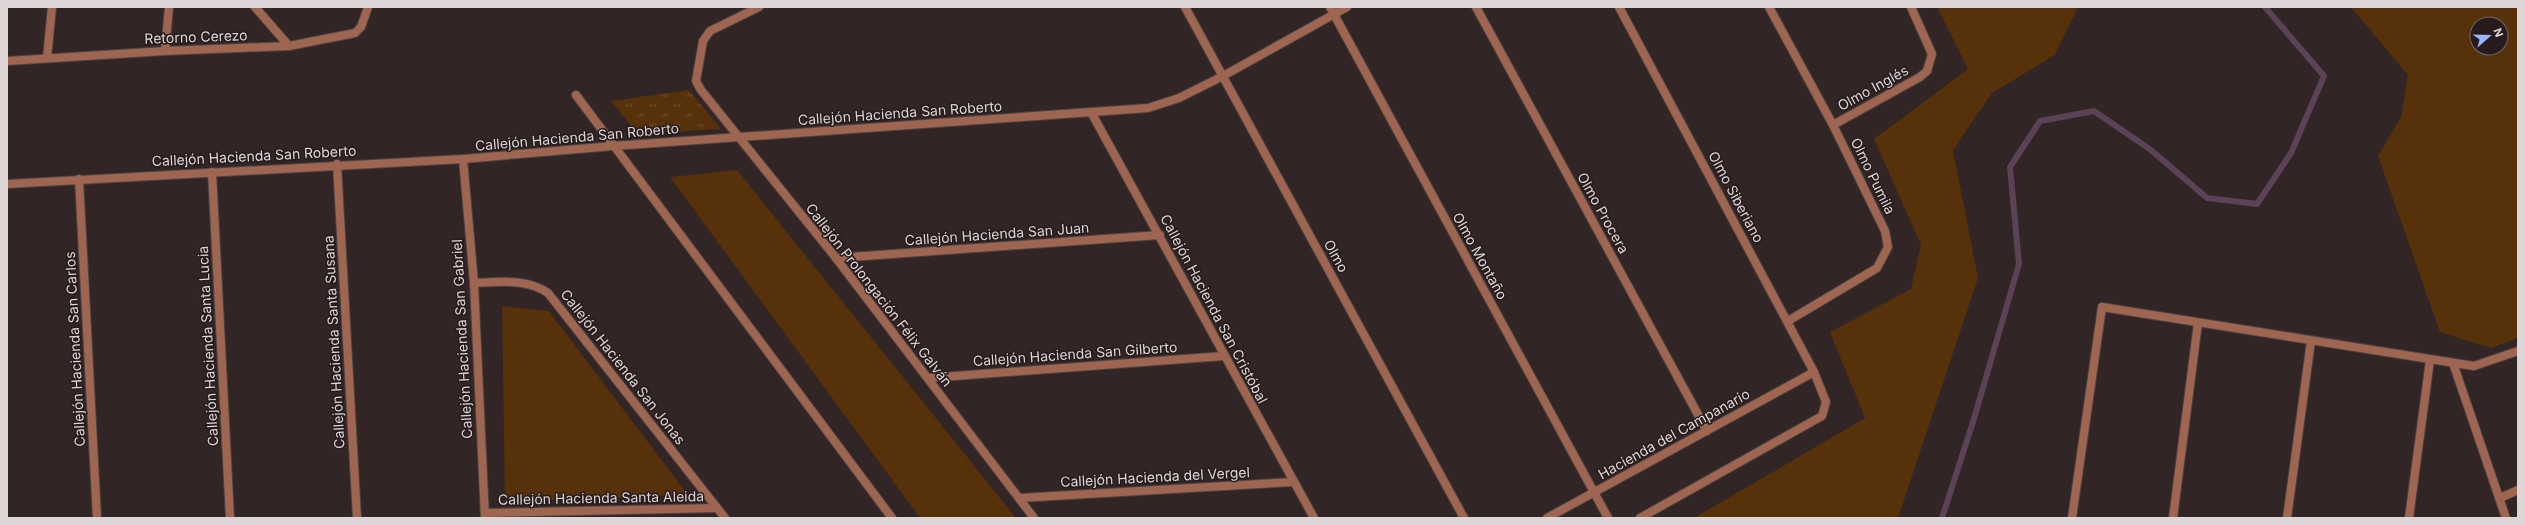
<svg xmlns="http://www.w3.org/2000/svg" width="2525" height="525" font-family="Inter,sans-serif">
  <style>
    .grass { fill: url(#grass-tufts) }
    .green { fill: #56310a; fill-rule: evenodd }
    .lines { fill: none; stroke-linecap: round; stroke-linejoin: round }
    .stream { stroke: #5b4256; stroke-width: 6 }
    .minor-casing { stroke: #4d4141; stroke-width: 10 }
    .tertiary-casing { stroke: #4d4141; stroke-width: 10 }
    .minor { stroke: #9e6551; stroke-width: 8 }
    .tertiary { stroke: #9e6551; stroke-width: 8 }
    .labels { text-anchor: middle; stroke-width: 3; stroke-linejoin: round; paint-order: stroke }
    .street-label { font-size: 14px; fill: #ded6d6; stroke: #271b1c }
  </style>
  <defs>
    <pattern id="grass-tufts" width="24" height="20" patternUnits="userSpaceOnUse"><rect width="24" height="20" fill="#56310a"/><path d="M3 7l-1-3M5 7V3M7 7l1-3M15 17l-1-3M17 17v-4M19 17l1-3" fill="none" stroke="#6e4e2d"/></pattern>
  </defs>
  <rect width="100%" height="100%" fill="#312525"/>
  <path class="grass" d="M 689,90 L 721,129 L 638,134 L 611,101 Z"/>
  <g class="green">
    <path d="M 1937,7 L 2078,7 L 2055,55 L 1992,93 L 1953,150 L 1978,278 L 1898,518 L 1694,518 L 1865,418 L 1830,332 L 1911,289 L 1921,245 L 1874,139 L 1968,69 Z"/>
    <path d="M 2351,7 L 2518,7 L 2518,338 L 2491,348 L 2440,332 L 2378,156 L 2401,117 L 2408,75 ZM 2477,24 L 2501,24 L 2501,48 L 2477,48 Z"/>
    <path d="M 737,170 L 1016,518 L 920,518 L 670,177 Z"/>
    <path d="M 502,306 L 549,311 L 688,495 L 505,502 Z"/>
  </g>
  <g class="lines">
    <path class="stream" d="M 1942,518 L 1973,422 L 2019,264 L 2010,167 L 2040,121 L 2094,111 L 2151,150 L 2207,198 L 2257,204 L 2291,153 L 2324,76 L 2265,7"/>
    <g class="minor-casing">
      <g id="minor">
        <path d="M 255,7 L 289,46"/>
        <path d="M 759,7 L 710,31 L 703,41 L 696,81 L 701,90 L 836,258 L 1034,518"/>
        <path d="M 1185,7 L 1464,518"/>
        <path d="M 1330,7 L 1608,518"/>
        <path d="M 1476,7 L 1707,431"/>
        <path d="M 1619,7 L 1814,372"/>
        <path d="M 1769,7 L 1833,125 L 1885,231 L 1888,247 L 1877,268 L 1788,321"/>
        <path d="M 165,51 L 169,7"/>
        <path d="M 47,58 L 52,7"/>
        <path d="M 7,61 L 165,51 L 289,46 L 355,33 L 361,27 L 368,7"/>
        <path d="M 576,95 L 892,518"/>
        <path d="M 1091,112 L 1314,518"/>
        <path d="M 1833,125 L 1920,77 L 1927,71 L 1932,54 L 1911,7"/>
        <path d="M 463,159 L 474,283 L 485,518"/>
        <path d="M 337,164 L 357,518"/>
        <path d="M 212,172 L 230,518"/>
        <path d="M 79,179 L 97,518"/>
        <path d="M 7,184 L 463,159 L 613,146 L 1148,108 L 1179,98 L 1223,76 L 1347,7"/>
        <path d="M 836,258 L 1160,235"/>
        <path d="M 474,283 C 499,282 527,278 548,293 L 725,518"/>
        <path d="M 2453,363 L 2506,518"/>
        <path d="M 928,378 L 1224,356"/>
        <path d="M 1019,498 L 1293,482"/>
        <path d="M 2500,498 L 2518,490"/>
        <path d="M 485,513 L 717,508"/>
        <path d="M 2072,518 L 2102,307 L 2474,366 L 2518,351"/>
        <path d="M 2173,518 L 2198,323"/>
        <path d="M 2287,518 L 2311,341"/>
        <path d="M 2409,518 L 2430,360"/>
      </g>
    </g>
    <g class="tertiary-casing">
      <path id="tertiary" d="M 1547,518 L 1814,372 L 1826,402 L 1822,416 L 1640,518"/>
    </g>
    <use href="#minor" class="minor"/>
    <use href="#tertiary" class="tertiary"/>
  </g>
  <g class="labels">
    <g class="street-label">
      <text transform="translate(196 37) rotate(-2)" y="5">Retorno Cerezo</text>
      <text transform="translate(1873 88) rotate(-29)" y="5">Olmo Inglés</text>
      <text transform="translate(900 113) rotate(-4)" y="5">Callejón Hacienda San Roberto</text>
      <text transform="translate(577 137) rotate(-5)" y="5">Callejón Hacienda San Roberto</text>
      <text transform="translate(254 156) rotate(-3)" y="5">Callejón Hacienda San Roberto</text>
      <text transform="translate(1873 176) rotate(64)" y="5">Olmo Pumila</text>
      <text transform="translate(1736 197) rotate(62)" y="5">Olmo Siberiano</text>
      <text transform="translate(1603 213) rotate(61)" y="5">Olmo Procera</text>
      <text transform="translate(997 234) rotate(-4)" y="5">Callejón Hacienda San Juan</text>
      <text transform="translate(1336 256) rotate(61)" y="5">Olmo</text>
      <text transform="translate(1480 256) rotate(61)" y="5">Olmo Montaño</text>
      <text transform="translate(879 295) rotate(52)" y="5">Callejón Prolongación Félix Galván</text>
      <text transform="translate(1214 309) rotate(62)" y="5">Callejón Hacienda San Cristóbal</text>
      <text transform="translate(462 339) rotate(-93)" y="5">Callejón Hacienda San Gabriel</text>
      <text transform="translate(334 342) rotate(-93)" y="5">Callejón Hacienda Santa Susana</text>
      <text transform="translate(208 346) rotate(-93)" y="5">Callejón Hacienda Santa Lucia</text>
      <text transform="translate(75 349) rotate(-93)" y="5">Callejón Hacienda San Carlos</text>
      <text transform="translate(1075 354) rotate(-4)" y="5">Callejón Hacienda San Gilberto</text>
      <text transform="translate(623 367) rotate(52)" y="5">Callejón Hacienda San Jonas</text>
      <text transform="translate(1674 434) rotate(-29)" y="5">Hacienda del Campanario</text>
      <text transform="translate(1155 477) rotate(-3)" y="5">Callejón Hacienda del Vergel</text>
      <text transform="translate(601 498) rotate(-1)" y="5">Callejón Hacienda Santa Aleida</text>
    </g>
  </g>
  <rect width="2525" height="525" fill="none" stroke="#ded6d6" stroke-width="16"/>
  <g transform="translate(2489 36) rotate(70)"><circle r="19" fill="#271b1c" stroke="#706666"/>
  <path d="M0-3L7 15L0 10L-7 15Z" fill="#9ab5fd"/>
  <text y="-6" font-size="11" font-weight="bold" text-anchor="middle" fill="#ded6d6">N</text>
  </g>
</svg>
